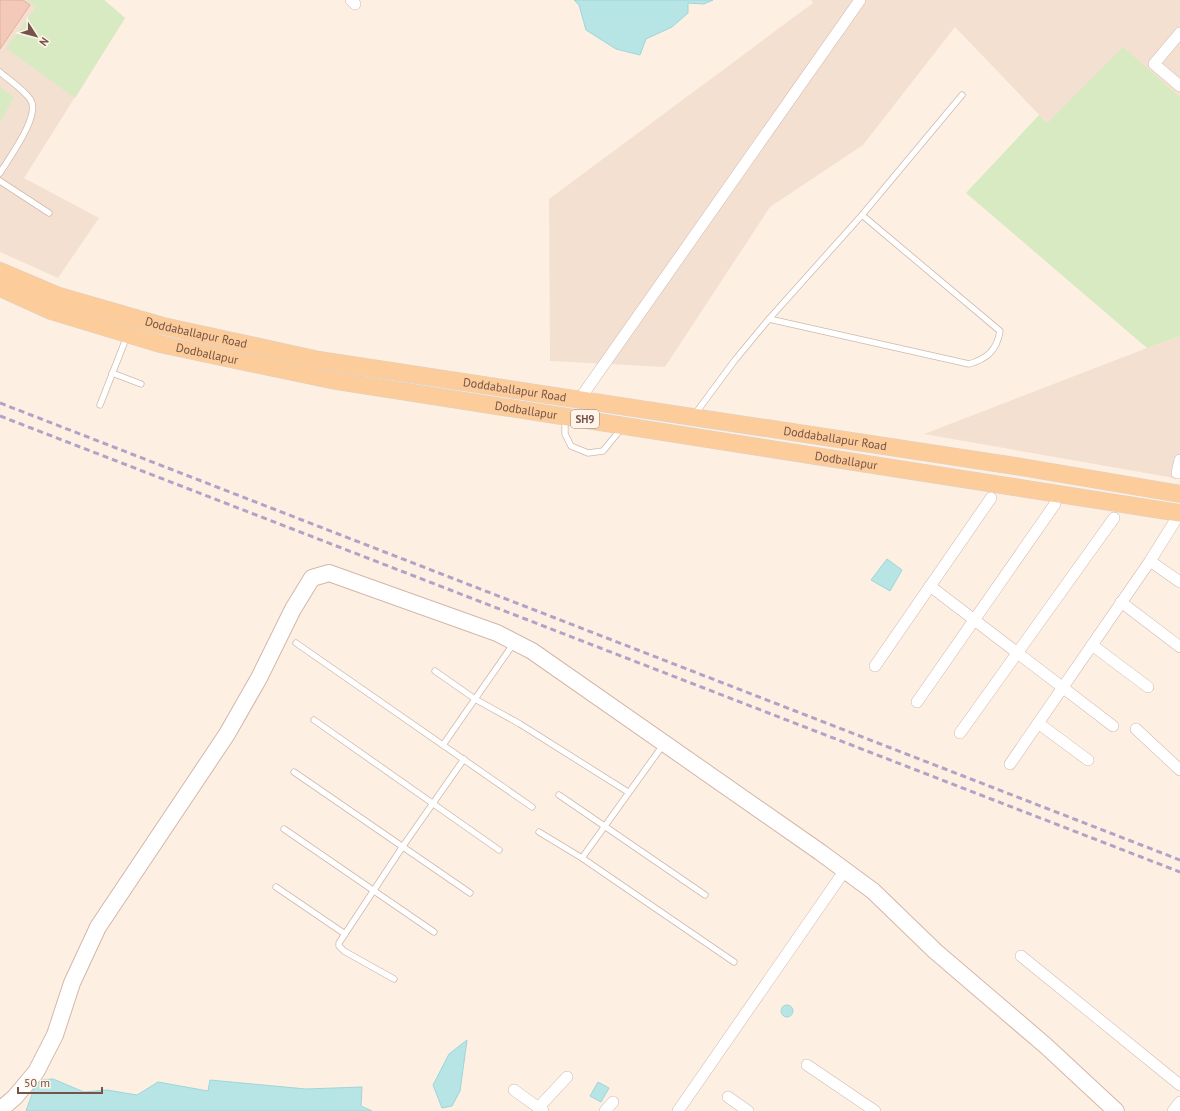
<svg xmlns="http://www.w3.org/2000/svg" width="1180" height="1111" font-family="'PT Sans',sans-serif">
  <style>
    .residential { fill: #f4e0d1 }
    .green { fill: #d7eac1 }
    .water { fill: #b7e5e6; stroke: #9dd6d8 }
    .building { fill: #f3caba; stroke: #e5ae9a }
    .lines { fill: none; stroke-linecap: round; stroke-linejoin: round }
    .lane-casing { stroke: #d0b8ad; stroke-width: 7 }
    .street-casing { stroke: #d0b8ad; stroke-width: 12 }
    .secondary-casing { stroke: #d3b7a9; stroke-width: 18 }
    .primary-casing { stroke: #dbd2d0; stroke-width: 18 }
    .lane { stroke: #fff; stroke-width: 5.5 }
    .street { stroke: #fff; stroke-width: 11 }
    .secondary { stroke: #fff; stroke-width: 16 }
    .primary { stroke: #fccc9a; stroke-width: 17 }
    .rail { stroke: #b1a2c6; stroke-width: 3; stroke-dasharray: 6 4; stroke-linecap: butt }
    .labels { text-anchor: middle; stroke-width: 3.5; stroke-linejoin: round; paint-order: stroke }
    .shield { fill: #fff4ea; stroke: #9e8379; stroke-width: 1 }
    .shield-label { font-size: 11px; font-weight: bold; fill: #755349 }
    .street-label { font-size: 12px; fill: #755349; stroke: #fff4ea }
  </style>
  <rect width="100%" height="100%" fill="#fdf0e3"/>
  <g class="residential">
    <path d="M 0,0 L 104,0 L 125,18 L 24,178 L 99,218 L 58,278 L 0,252 Z"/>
    <path d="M 811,0 L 1180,0 L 1180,97 L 1123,48 L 1047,123 L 955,27 L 863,145 L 770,207 L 665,367 L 550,361 L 549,199 L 813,3 Z"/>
    <path d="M 1180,336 L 1180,479 L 924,434 L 1147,348 Z"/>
  </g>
  <g class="green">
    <path d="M 27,0 L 104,0 L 125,18 L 75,98 L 6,48 L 36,7 Z"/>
    <path d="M 1123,47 L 1180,97 L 1180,336 L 1147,348 L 966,193 L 1039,115 L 1047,123 Z"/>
    <path d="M 0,87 L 14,97 L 0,123 Z"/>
  </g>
  <g class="water">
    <path d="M 574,0 L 713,0 L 704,4 L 688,3 L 688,13 L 672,27 L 646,39 L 640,55 L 616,49 L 586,30 L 579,5 Z"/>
    <path d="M 887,559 L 902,570 L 890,591 L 871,580 Z"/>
    <circle cx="787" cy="1011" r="6"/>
    <path d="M 467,1040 L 460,1091 L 452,1106 L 442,1108 L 433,1085 L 449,1054 Z"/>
    <path d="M 53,1079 L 84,1092 L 107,1090 L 137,1095 L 158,1082 L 208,1091 L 210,1080 L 306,1089 L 362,1087 L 361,1106 L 372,1111 L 26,1111 L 37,1080 Z"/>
    <path d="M 598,1082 L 609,1088 L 601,1102 L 590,1096 Z"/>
  </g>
  <path class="building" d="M 0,0 L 23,0 L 30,5 L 0,49 Z"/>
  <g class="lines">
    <g class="lane-casing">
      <g id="lane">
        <path d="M 0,72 C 9,80 23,89 30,99 C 42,114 9,158 0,173"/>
        <path d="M 0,181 L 49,213"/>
        <path d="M 769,319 L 969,364 C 987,359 997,350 1000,331 L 862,215"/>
        <path d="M 112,373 L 141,384"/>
        <path d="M 100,405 L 127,336"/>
        <path d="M 695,414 L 735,360 L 769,319 L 862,215 L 962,95"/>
        <path d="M 565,418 L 565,434 L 571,446 L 588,453 L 603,451 L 621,429"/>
        <path d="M 296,643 L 532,807"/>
        <path d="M 435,671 L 475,699 L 520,724 L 628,792"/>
        <path d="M 314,720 L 499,850"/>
        <path d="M 443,745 L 514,643"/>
        <path d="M 294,772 L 470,893"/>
        <path d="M 559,795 L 705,895"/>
        <path d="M 284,829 L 434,932"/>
        <path d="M 539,832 L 582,858 L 734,962"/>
        <path d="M 582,858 L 663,745"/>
        <path d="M 276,887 L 345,934"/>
        <path d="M 394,979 L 344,951 L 339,946 L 339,943 L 403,846 L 464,759"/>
      </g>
    </g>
    <g class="street-casing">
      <g id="street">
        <path d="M 351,0 L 355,4"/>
        <path d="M 1180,33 L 1154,64 L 1180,86"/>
        <path d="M 579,400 L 860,0"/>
        <path d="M 1177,473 L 1180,460"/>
        <path d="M 1150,561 L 1180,582"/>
        <path d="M 930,586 L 1113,726"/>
        <path d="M 1121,602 L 1180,647"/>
        <path d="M 1092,645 L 1148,687"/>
        <path d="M 875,666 L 991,498"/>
        <path d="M 917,702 L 1055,504"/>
        <path d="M 1038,723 L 1088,760"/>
        <path d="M 1136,729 L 1180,770"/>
        <path d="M 960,733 L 1114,518"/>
        <path d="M 1010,764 L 1150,561 L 1180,513"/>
        <path d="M 1021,956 L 1180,1085"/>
        <path d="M 807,1065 L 875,1111"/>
        <path d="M 514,1090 L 543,1111"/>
        <path d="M 728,1097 L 748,1111"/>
        <path d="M 538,1108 L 567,1077"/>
        <path d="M 605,1111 L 613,1102"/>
        <path d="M 678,1111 L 845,870"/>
        <path d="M 1173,1111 L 1180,1102"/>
      </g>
    </g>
    <g class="secondary-casing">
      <path id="secondary" d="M 0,1110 L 15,1097 L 36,1072 L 55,1035 L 72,983 L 98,927 L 227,734 L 259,678 L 293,609 L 312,578 L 329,573 L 497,633 L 532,651 L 820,852 L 873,891 L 935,951 L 1046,1046 L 1116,1111"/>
    </g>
    <g class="primary-casing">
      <g id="primary">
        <path id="s1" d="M 0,271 L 59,296 L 163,326 L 319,360 L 1015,466 L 1180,494"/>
        <path id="s2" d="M 0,288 L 51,311 L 160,344 L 331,380 L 1180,513"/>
      </g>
    </g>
    <use href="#lane" class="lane"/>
    <use href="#street" class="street"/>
    <use href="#secondary" class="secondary"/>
    <use href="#primary" class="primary"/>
    <g class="rail">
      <path d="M 0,403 L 1180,860"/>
      <path d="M 0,416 L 1180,872"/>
    </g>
  </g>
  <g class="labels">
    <rect class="shield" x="571" y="410" width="28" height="18" rx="3"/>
    <g class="shield-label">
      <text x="585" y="423">SH9</text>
    </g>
    <g class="street-label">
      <text dy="4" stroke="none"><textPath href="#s1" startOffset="206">Doddaballapur Road</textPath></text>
      <text dy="4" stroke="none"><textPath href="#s2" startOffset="218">Dodballapur</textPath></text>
      <text dy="4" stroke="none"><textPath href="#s1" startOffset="530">Doddaballapur Road</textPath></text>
      <text dy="4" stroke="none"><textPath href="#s2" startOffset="542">Dodballapur</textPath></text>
      <text dy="4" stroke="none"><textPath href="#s1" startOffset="854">Doddaballapur Road</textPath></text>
      <text dy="4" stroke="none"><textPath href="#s2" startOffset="866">Dodballapur</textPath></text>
    </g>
  </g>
  <g transform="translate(36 36) rotate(126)" stroke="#fff4ea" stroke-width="3" paint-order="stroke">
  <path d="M0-3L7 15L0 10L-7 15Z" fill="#755349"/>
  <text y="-6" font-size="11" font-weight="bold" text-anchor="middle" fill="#755349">N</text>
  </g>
  <path d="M18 1087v6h84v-6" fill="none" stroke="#755349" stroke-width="2"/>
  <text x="24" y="1087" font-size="12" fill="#755349" stroke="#fff4ea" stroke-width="3" paint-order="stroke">50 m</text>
</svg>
